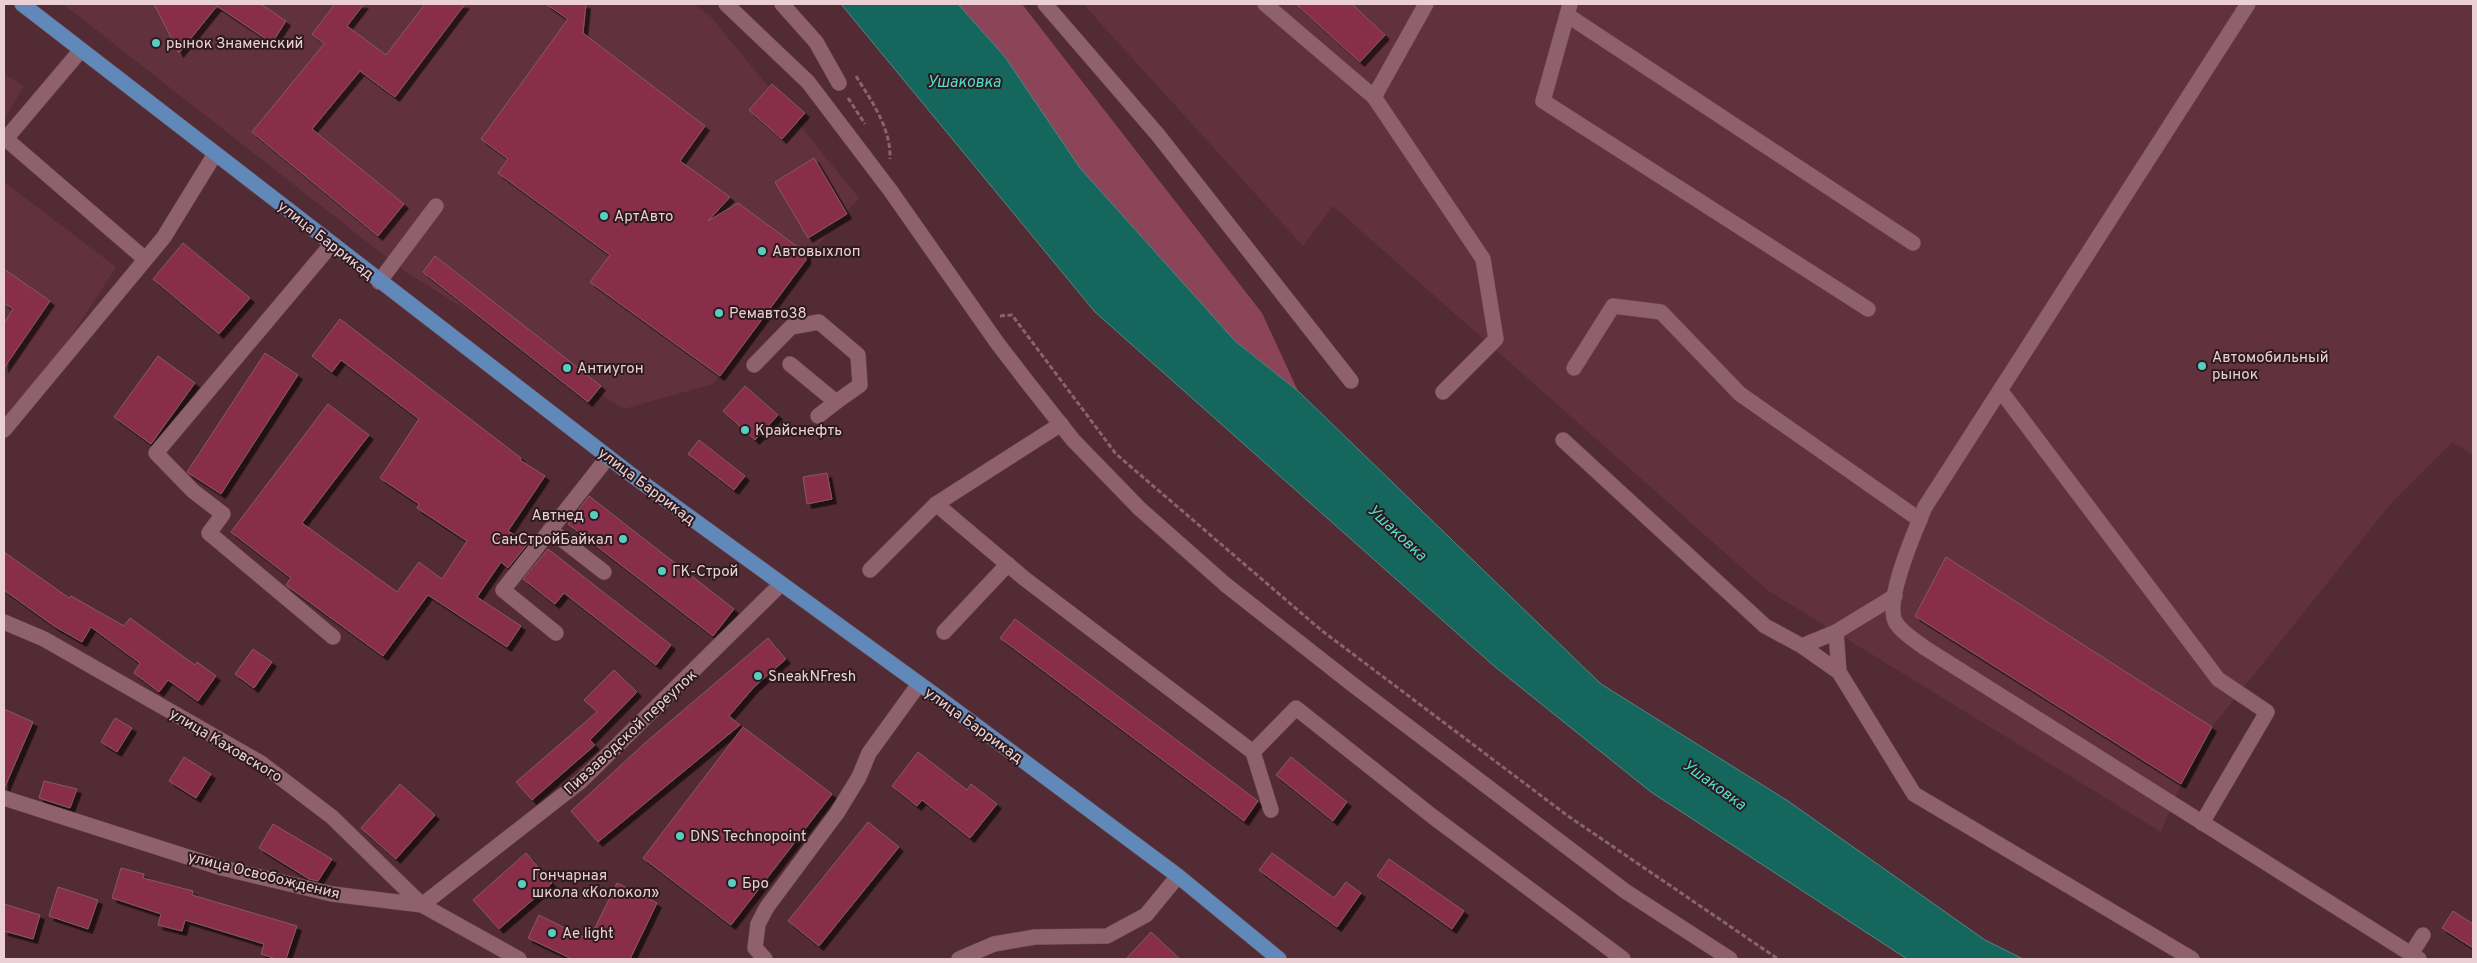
<svg xmlns="http://www.w3.org/2000/svg" width="2477" height="963" font-family="Overpass,sans-serif">
  <style>
    .built { fill: #61313e }
    .green { fill: #8c4458 }
    .water { fill: #15665d; stroke: #558681 }
    .building { fill: #882e4b; stroke: #875964; filter: url(#shadow) }
    .lines { fill: none; stroke-linecap: round; stroke-linejoin: round }
    .minor-casing { stroke: #6d4a54; stroke-width: 16 }
    .major-casing { stroke: #6d4a54; stroke-width: 16 }
    .path { stroke: #88656d; stroke-width: 3; stroke-dasharray: 5 2.5; stroke-linecap: butt }
    .minor { stroke: #8f616c; stroke-width: 15 }
    .major { stroke: #6088b8; stroke-width: 15 }
    .poi-dot { fill: #58cebf; stroke: #2d1a1f; stroke-width: 2 }
    .labels { text-anchor: middle; stroke-width: 4; stroke-linejoin: round; paint-order: stroke }
    .poi-label { font-size: 15px; fill: #eacfd4; stroke: #2d1a1f; text-anchor: start }
    .street-label { font-size: 15px; fill: #eacfd4; stroke: #2d1a1f }
    .water-label { font-size: 16px; font-style: italic; fill: #4edecd; stroke: #2d1a1f }
  </style>
  <defs>
    <filter id="shadow"><feDropShadow dx="4.5" dy="4.5" stdDeviation="0" flood-color="#0009"/></filter>
  </defs>
  <rect width="100%" height="100%" fill="#532b35"/>
  <g class="built">
    <path d="M 63,4 L 694,4 L 712,18 L 859,198 L 809,255 L 713,384 L 624,409 L 403,270 Z"/>
    <path d="M 1083,4 L 2473,4 L 2473,455 L 2452,442 L 2392,502 L 2212,727 L 2181,784 L 2161,832 L 1767,590 L 1333,206 L 1303,246 Z"/>
    <path d="M 4,74 L 24,86 L 4,120 Z"/>
    <path d="M 4,182 L 116,267 L 4,440 Z"/>
  </g>
  <path class="green" d="M 958,4 L 1022,4 L 1262,313 L 1298,391 L 1235,341 L 1080,168 L 1005,57 Z"/>
  <path class="water" d="M 841,4 L 958,4 L 1005,57 L 1080,168 L 1235,341 L 1298,391 L 1601,684 L 1788,801 L 1985,940 L 2023,959 L 1907,959 L 1651,792 L 1494,666 L 1095,312 Z"/>
  <g class="building">
    <path d="M 154,4 L 261,4 L 286,21 L 272,43 L 217,6 L 179,53 Z"/>
    <path d="M 335,4 L 364,4 L 347,26 L 386,55 L 425,4 L 465,4 L 395,97 L 360,71 L 312,129 L 404,204 L 378,236 L 252,132 L 324,44 L 312,34 Z"/>
    <path d="M 546,4 L 586,4 L 583,33 L 705,126 L 680,161 L 730,197 L 708,221 L 738,203 L 806,253 L 806,260 L 720,376 L 590,282 L 610,255 L 498,173 L 508,159 L 481,139 L 568,19 Z"/>
    <path d="M 1296,4 L 1352,4 L 1385,35 L 1360,62 Z"/>
    <path d="M 772,84 L 805,113 L 782,139 L 749,110 Z"/>
    <path d="M 814,158 L 847,214 L 808,238 L 775,182 Z"/>
    <path d="M 183,243 L 250,298 L 219,334 L 153,279 Z"/>
    <path d="M 435,256 L 601,386 L 588,402 L 423,272 Z"/>
    <path d="M 4,269 L 50,301 L 4,368 L 4,323 L 13,309 L 4,303 Z"/>
    <path d="M 340,319 L 521,458 L 520,460 L 545,476 L 508,531 L 528,543 L 508,568 L 501,562 L 477,597 L 521,626 L 507,647 L 428,595 L 383,656 L 286,585 L 291,578 L 231,532 L 328,404 L 369,435 L 302,523 L 397,592 L 419,562 L 442,579 L 467,541 L 417,508 L 419,504 L 380,478 L 419,419 L 341,360 L 332,372 L 312,356 Z"/>
    <path d="M 265,353 L 298,375 L 221,494 L 187,472 Z"/>
    <path d="M 158,356 L 195,383 L 151,444 L 114,417 Z"/>
    <path d="M 745,386 L 778,415 L 755,440 L 723,411 Z"/>
    <path d="M 699,440 L 745,476 L 734,490 L 688,454 Z"/>
    <path d="M 827,473 L 832,499 L 807,504 L 803,477 Z"/>
    <path d="M 589,496 L 734,609 L 713,636 L 568,524 Z"/>
    <path d="M 548,549 L 671,645 L 656,665 L 564,593 L 555,604 L 523,579 Z"/>
    <path d="M 4,552 L 69,598 L 71,596 L 124,626 L 130,618 L 195,665 L 197,662 L 216,676 L 198,701 L 168,680 L 159,692 L 134,673 L 140,663 L 91,627 L 82,642 L 54,626 L 4,590 Z"/>
    <path d="M 1946,557 L 2212,727 L 2181,784 L 1915,616 Z"/>
    <path d="M 1015,619 L 1258,801 L 1244,821 L 1000,638 Z"/>
    <path d="M 768,638 L 786,659 L 754,687 L 729,716 L 740,725 L 598,842 L 571,811 L 645,743 Z"/>
    <path d="M 253,649 L 272,662 L 254,688 L 235,674 Z"/>
    <path d="M 614,670 L 637,692 L 590,740 L 595,745 L 532,800 L 516,782 L 597,712 L 584,700 Z"/>
    <path d="M 4,709 L 33,722 L 4,789 Z"/>
    <path d="M 115,718 L 132,728 L 117,752 L 101,742 Z"/>
    <path d="M 743,727 L 832,794 L 731,925 L 643,858 Z"/>
    <path d="M 918,752 L 967,790 L 971,784 L 997,804 L 970,838 L 922,800 L 917,806 L 892,786 Z"/>
    <path d="M 184,757 L 211,774 L 196,798 L 169,781 Z"/>
    <path d="M 1291,757 L 1347,802 L 1333,821 L 1276,775 Z"/>
    <path d="M 44,781 L 77,789 L 70,808 L 39,798 Z"/>
    <path d="M 400,784 L 435,815 L 396,859 L 361,828 Z"/>
    <path d="M 868,822 L 899,847 L 819,946 L 788,921 Z"/>
    <path d="M 273,824 L 332,859 L 318,881 L 309,879 L 259,848 Z"/>
    <path d="M 526,853 L 552,883 L 499,929 L 473,900 Z"/>
    <path d="M 1272,853 L 1334,898 L 1346,882 L 1361,893 L 1337,927 L 1259,870 Z"/>
    <path d="M 1389,859 L 1464,911 L 1452,929 L 1377,876 Z"/>
    <path d="M 121,868 L 144,874 L 143,878 L 193,891 L 192,895 L 297,926 L 286,959 L 276,959 L 261,954 L 264,944 L 185,920 L 182,931 L 158,925 L 161,914 L 112,898 Z"/>
    <path d="M 617,883 L 657,903 L 630,959 L 572,959 L 528,938 L 539,915 L 589,940 Z"/>
    <path d="M 58,887 L 98,900 L 88,929 L 49,916 Z"/>
    <path d="M 4,904 L 40,915 L 33,939 L 4,931 Z"/>
    <path d="M 2453,911 L 2473,924 L 2473,948 L 2442,928 Z"/>
    <path d="M 1151,932 L 1180,959 L 1126,959 Z"/>
  </g>
  <g class="lines">
    <g class="minor-casing">
      <g id="minor">
        <path d="M 726,4 L 808,82 L 890,190 L 998,344 L 1028,383 L 1073,440 L 1140,509 L 1226,585 L 1352,684 L 1625,891 L 1730,959"/>
        <path d="M 782,4 L 816,42 L 839,83"/>
        <path d="M 1045,4 L 1158,135 L 1351,381"/>
        <path d="M 1265,4 L 1374,97 L 1426,4"/>
        <path d="M 1570,4 L 1567,15 L 1913,243"/>
        <path d="M 2248,4 L 1925,507 C 1916,529 1883,602 1896,623 C 1902,633 1916,641 1925,648 L 2419,959"/>
        <path d="M 1567,15 L 1543,101 L 1868,309"/>
        <path d="M 1374,97 L 1483,259 L 1496,339 L 1443,392"/>
        <path d="M 6,139 L 145,259"/>
        <path d="M 4,141 L 81,50"/>
        <path d="M 331,245 L 156,453 L 193,491 L 223,514 L 209,533 L 333,637"/>
        <path d="M 379,282 L 436,206"/>
        <path d="M 754,365 L 791,327 L 819,322 L 858,355 L 860,385 L 836,402 L 790,364"/>
        <path d="M 1574,368 L 1613,306 L 1661,312 L 1740,394 L 1920,520"/>
        <path d="M 2000,390 L 2218,679 L 2267,712 L 2202,823"/>
        <path d="M 818,416 L 836,402"/>
        <path d="M 4,430 L 164,237 L 215,154"/>
        <path d="M 1563,440 L 1765,626 L 1802,646"/>
        <path d="M 936,504 L 1061,424"/>
        <path d="M 550,530 L 604,572"/>
        <path d="M 870,570 L 936,504 L 1025,579 L 1253,752 L 1296,708 L 1432,816 L 1623,959"/>
        <path d="M 4,622 L 44,639 L 261,763 L 332,817 L 422,905"/>
        <path d="M 944,632 L 1008,564"/>
        <path d="M 1836,632 L 1895,596"/>
        <path d="M 556,633 L 503,590 L 608,457"/>
        <path d="M 1839,672 L 1836,632 L 1802,646 L 1839,672 L 1914,794 L 2192,959"/>
        <path d="M 1253,752 L 1271,810"/>
        <path d="M 4,798 L 222,868 L 332,894 L 422,905 L 519,959"/>
        <path d="M 422,905 L 581,781 L 780,585"/>
        <path d="M 2411,954 L 2423,935"/>
        <path d="M 765,959 L 755,948 L 758,924 L 767,907 L 837,813 L 859,777 L 869,753 L 919,684"/>
        <path d="M 959,959 L 994,944 L 1035,937 L 1107,936 L 1146,915 L 1178,876"/>
      </g>
    </g>
    <g class="major-casing">
      <path id="major" d="M 22,4 L 629,473 L 939,698 L 1178,876 L 1279,959"/>
    </g>
    <g class="path">
      <path d="M 856,76 C 872,102 891,128 890,159"/>
      <path d="M 848,98 L 865,124"/>
      <path d="M 1000,316 L 1012,315 L 1116,454 L 1321,630 L 1568,816 L 1778,959"/>
    </g>
    <use href="#minor" class="minor"/>
    <use href="#major" class="major"/>
  </g>
  <g class="poi-dot">
    <circle cx="156" cy="43" r="5"/>
    <circle cx="604" cy="216" r="5"/>
    <circle cx="762" cy="251" r="5"/>
    <circle cx="719" cy="313" r="5"/>
    <circle cx="2202" cy="366" r="5"/>
    <circle cx="567" cy="368" r="5"/>
    <circle cx="745" cy="430" r="5"/>
    <circle cx="594" cy="515" r="5"/>
    <circle cx="623" cy="539" r="5"/>
    <circle cx="662" cy="571" r="5"/>
    <circle cx="758" cy="676" r="5"/>
    <circle cx="680" cy="836" r="5"/>
    <circle cx="732" cy="883" r="5"/>
    <circle cx="522" cy="884" r="5"/>
    <circle cx="552" cy="933" r="5"/>
  </g>
  <g class="labels">
    <g class="poi-label">
      <text x="166" y="48">рынок Знаменский</text>
      <text x="614" y="221">АртАвто</text>
      <text x="772" y="256">Автовыхлоп</text>
      <text x="729" y="318">Ремавто38</text>
      <text x="2212" y="362">Автомобильный<tspan x="2212" dy="17">рынок</tspan></text>
      <text x="577" y="373">Антиугон</text>
      <text x="755" y="435">Крайснефть</text>
      <text x="584" y="520" text-anchor="end">Автнед</text>
      <text x="613" y="544" text-anchor="end">СанСтройБайкал</text>
      <text x="672" y="576">ГК-Строй</text>
      <text x="768" y="681">SneakNFresh</text>
      <text x="690" y="841">DNS Technopoint</text>
      <text x="532" y="880">Гончарная<tspan x="532" dy="17">школа «Колокол»</tspan></text>
      <text x="742" y="888">Бро</text>
      <text x="562" y="938">Ae light</text>
    </g>
    <g class="street-label">
      <text transform="translate(326 240) rotate(38)" y="5">улица Баррикад</text>
      <text transform="translate(647 486) rotate(37)" y="5">улица Баррикад</text>
      <text transform="translate(974 725) rotate(36)" y="5">улица Баррикад</text>
      <text transform="translate(630 732) rotate(-43)" y="5">Пивзаводской переулок</text>
      <text transform="translate(226 745) rotate(31)" y="5">улица Каховского</text>
      <text transform="translate(264 875) rotate(14)" y="5">улица Освобождения</text>
    </g>
    <g class="water-label">
      <text x="964" y="87">Ушаковка</text>
      <text transform="translate(1398 532) rotate(43)" y="6">Ушаковка</text>
      <text transform="translate(1715 784) rotate(36)" y="6">Ушаковка</text>
    </g>
  </g>
  <rect width="2477" height="963" fill="none" stroke="#eacfd4" stroke-width="10"/>
</svg>
